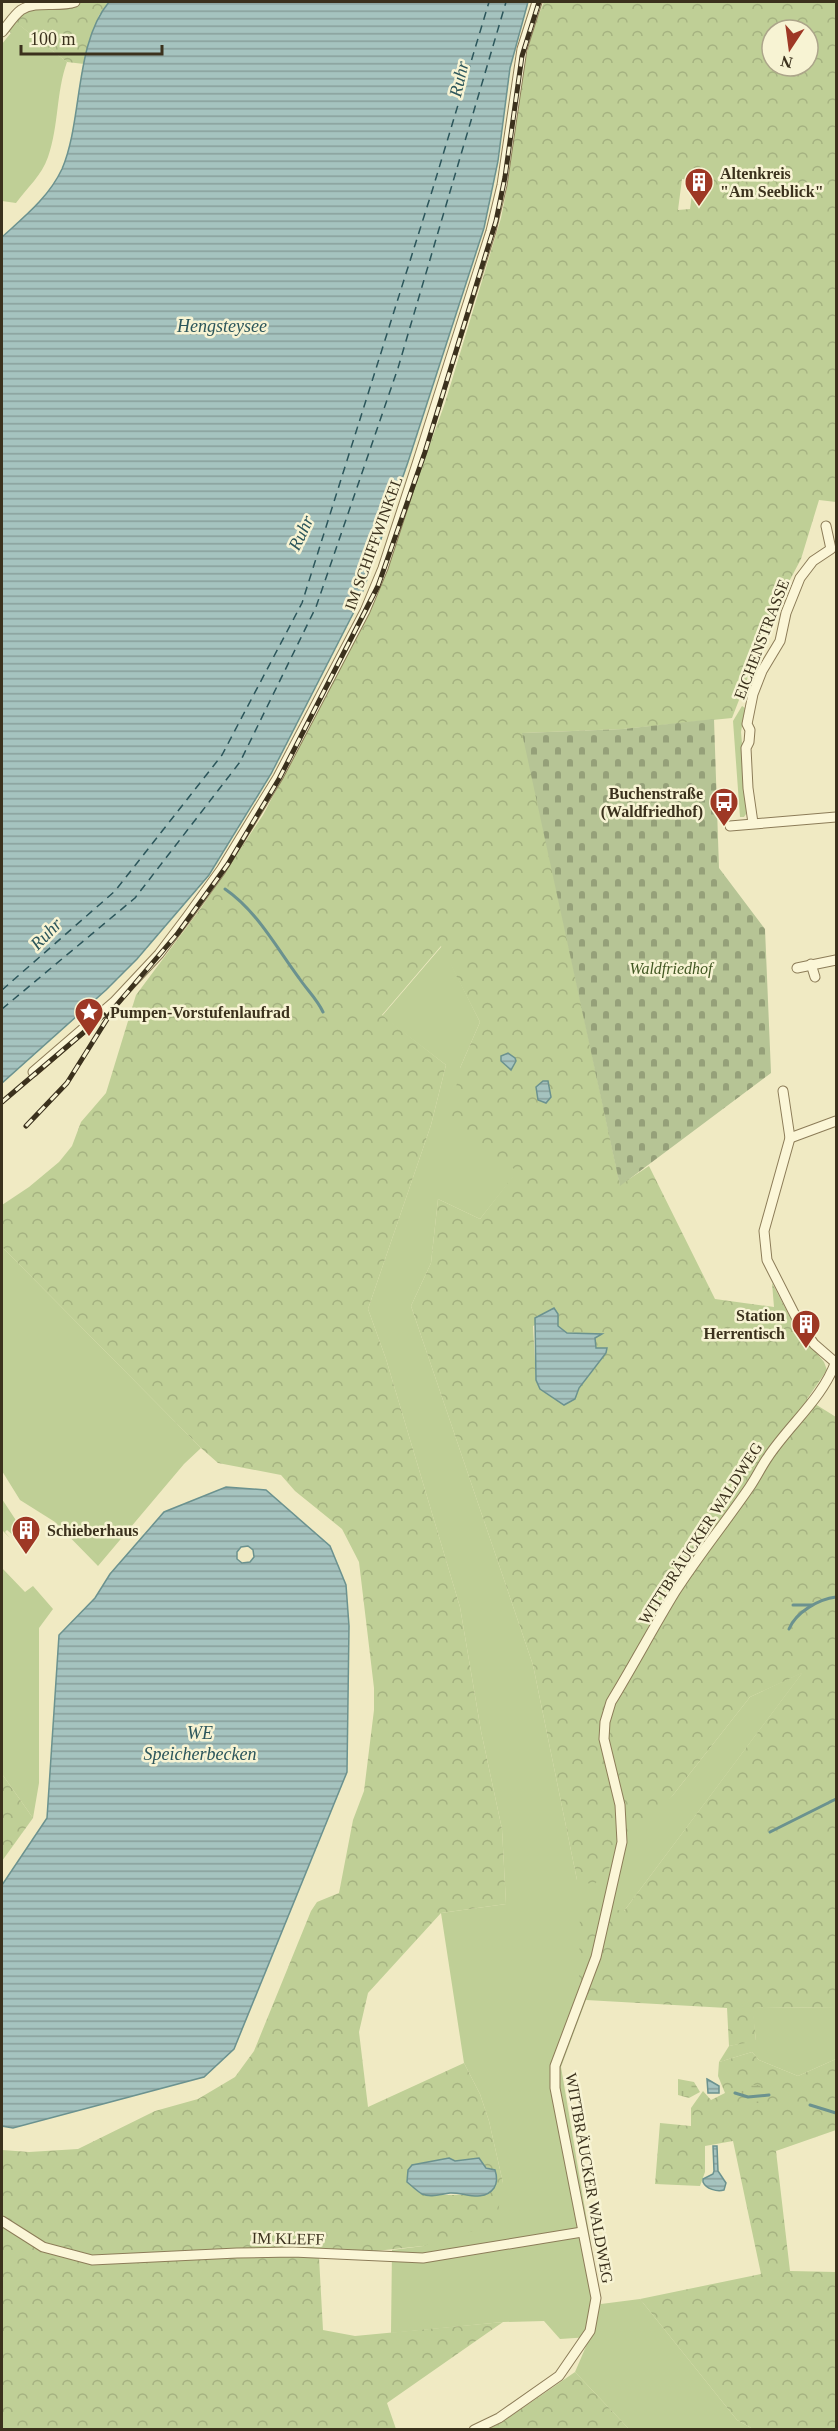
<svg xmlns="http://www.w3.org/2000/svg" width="838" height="2431" font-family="Georgia,serif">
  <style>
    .green { fill: #bfcf96 }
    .forest { fill: url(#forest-crowns); fill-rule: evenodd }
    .wetland { fill: url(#wetland-marsh) }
    .cemetery { fill: url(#cemetery-stones) }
    .water { fill: url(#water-rules); stroke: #6b928f; stroke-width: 1.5; fill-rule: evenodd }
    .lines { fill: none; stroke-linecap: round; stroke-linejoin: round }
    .stream { stroke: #6b928f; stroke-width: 3 }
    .ferry { stroke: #2c565b; stroke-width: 1.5; stroke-dasharray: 8 6; stroke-linecap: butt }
    .street-casing { stroke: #8c7c58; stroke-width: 11 }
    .street { stroke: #fbf6d7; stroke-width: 9 }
    .rail-casing { stroke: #3b311d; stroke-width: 5 }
    .rail { stroke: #f7f3d3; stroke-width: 3; stroke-dasharray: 9; stroke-linecap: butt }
    .labels { text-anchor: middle; stroke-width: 5; stroke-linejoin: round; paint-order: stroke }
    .poi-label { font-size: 16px; font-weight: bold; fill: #3b311d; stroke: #f7f3d3; text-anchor: start }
    .street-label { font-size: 16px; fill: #3b311d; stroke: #f7f3d3 }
    .park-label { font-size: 16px; font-style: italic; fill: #425823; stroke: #f7f3d3 }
    .water-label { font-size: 18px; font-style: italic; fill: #2c565b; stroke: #f7f3d3 }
  </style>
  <defs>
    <pattern id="forest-crowns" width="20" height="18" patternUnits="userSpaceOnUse" patternTransform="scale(1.5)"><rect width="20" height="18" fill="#bfcf96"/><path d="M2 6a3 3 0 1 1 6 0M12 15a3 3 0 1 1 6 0" fill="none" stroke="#a5b281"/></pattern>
    <pattern id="wetland-marsh" width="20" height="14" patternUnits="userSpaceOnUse" patternTransform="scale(1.5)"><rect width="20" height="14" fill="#bfcf96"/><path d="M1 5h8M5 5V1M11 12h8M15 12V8" fill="none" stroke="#a5b281"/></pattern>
    <pattern id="cemetery-stones" width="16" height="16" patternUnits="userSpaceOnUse" patternTransform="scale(1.5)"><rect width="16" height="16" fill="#b6c495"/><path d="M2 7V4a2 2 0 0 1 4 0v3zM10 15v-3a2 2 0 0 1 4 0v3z" fill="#95a079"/></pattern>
    <pattern id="water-rules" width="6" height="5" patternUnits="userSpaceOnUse" patternTransform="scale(1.5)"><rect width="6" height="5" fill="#a5c3bf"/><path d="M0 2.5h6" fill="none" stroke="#889f9b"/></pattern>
  </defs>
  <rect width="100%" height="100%" fill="#f0eac3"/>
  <g class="green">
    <path d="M 18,24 L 67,62 C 56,92 59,126 48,157 C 42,175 27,188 16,203 L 2,201 L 2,44 Z"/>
    <path d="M 742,706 L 745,708 L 741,732 L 748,811 L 744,817 L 740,817 L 733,721 Z"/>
    <path d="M 442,946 L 480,1022 L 460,1068 L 518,1171 L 480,1219 L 438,1199 L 431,1263 L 411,1306 L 533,1665 L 577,1880 L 673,1795 L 750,1697 L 803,1672 L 624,1911 L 579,1984 L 586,2000 L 561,2067 L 601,2304 L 640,2299 L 737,2420 L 753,2429 L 629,2429 L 575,2372 L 590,2337 L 560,2339 L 544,2321 L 503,2322 L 391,2333 L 392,2250 L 423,2246 L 503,2183 L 489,2121 L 480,2094 L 464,2063 L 441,1913 L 506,1904 L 502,1829 L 481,1731 L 460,1607 L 386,1359 L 368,1309 L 431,1125 L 446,1065 L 382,1016 Z"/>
    <path d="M 2,1247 L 201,1448 L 184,1464 L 98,1566 L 55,1522 L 20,1500 L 2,1471 Z"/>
    <path d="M 2,1499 L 21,1528 L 17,1524 L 15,1526 L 20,1531 L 15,1537 L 7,1530 L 5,1532 L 10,1538 L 2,1530 Z"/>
    <path d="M 2,1568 L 25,1592 L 33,1586 L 53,1609 L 39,1628 L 39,1783 L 33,1818 L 2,1774 Z"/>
    <path d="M 836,2007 L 836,2059 L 798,2076 L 759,2060 L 752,2052 L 719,2062 L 729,2046 L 756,2040 L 752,2008 Z"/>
  </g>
  <g class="forest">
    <path d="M 24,2 L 109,2 L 99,15 L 84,64 L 67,62 L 19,25 L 11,33 L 5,28 L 20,10 Z"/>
    <path d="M 544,2 L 836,2 L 836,502 L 819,500 L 801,559 L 774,610 L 732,718 L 623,729 L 523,733 L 620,1185 L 649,1166 L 715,1299 L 774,1307 L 772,1283 L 796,1328 L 824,1362 L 827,1370 L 807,1399 L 836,1417 L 836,2007 L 753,2008 L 756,2041 L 729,2046 L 727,2008 L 586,2000 L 579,1984 L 580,1905 L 624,1911 L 802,1673 L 750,1697 L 673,1795 L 594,1885 L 577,1880 L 533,1665 L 411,1306 L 431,1263 L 438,1199 L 480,1219 L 517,1171 L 449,1122 L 460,1068 L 480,1022 L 441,946 L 382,1015 L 446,1065 L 431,1125 L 368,1309 L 386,1359 L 460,1607 L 481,1731 L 502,1829 L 506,1904 L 441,1913 L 368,1993 L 359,2032 L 368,2107 L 464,2063 L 480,2094 L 489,2121 L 503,2183 L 496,2224 L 423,2246 L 319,2257 L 323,2330 L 355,2336 L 503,2322 L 387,2403 L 396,2429 L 2,2429 L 2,2150 L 29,2152 L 78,2149 L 155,2111 L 198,2099 L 235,2077 L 254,2051 L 311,1911 L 317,1902 L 339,1893 L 353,1820 L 364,1791 L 374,1710 L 374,1688 L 359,1562 L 342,1529 L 295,1491 L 281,1475 L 218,1463 L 201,1448 L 2,1247 L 2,1205 L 29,1187 L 59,1162 L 72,1146 L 81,1122 L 106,1093 L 136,995 L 201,908 L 263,815 L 367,617 L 445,403 L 501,218 C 514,159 514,98 530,41 C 533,27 539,14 544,2 ZM 772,30 L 808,30 L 808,66 L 772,66 ZM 682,179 L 694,180 L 690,209 L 678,210 ZM 558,1314 L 558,1326 L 567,1333 L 601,1334 L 595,1338 L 596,1348 L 607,1348 L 606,1353 L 578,1388 L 575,1399 L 564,1404 L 540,1389 L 536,1380 L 533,1326 ZM 449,2158 L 455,2161 L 479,2158 L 484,2166 L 491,2169 L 497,2181 C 495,2185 493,2190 489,2192 C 484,2195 427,2196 422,2194 C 417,2192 412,2186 407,2182 L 419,2164 Z"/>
    <path d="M 2,1774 L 33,1818 L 2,1861 Z"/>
    <path d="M 752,2052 L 759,2060 L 798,2076 L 836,2059 L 836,2130 L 776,2151 L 790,2271 L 836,2272 L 836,2429 L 753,2429 L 737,2420 L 640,2299 L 761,2274 L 733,2141 L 705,2146 L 705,2172 L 700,2186 L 655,2184 L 660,2123 L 691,2126 L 691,2108 L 703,2091 L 711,2100 L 725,2093 L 718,2076 L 719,2062 Z"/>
    <path d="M 575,2372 L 629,2429 L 488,2429 L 501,2423 Z"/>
  </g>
  <g class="wetland">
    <path d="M 678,2079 L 694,2082 L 700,2092 L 689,2098 L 678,2095 Z"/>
    <path d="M 738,2085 L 760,2085 L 765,2103 L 743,2103 Z"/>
  </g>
  <path class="cemetery" d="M 714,719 L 719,868 L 765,929 L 771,1073 L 620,1186 L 522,733 L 623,729 Z"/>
  <g class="water">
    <path d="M 109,2 L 528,2 L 510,68 L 498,161 L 484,228 L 408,462 L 359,602 L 271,774 L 209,875 L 137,959 L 106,990 L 2,1083 L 2,237 C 24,217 49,197 62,169 C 83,120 74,44 109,2 Z"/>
    <path d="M 508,1053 L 515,1058 L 516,1061 L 511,1070 L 501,1061 L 501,1056 Z"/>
    <path d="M 543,1081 L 548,1081 L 551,1097 L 546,1103 L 538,1100 L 536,1087 Z"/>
    <path d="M 554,1308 L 558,1314 L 558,1326 L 567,1333 L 602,1334 L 595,1338 L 596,1348 L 607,1348 L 606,1353 L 579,1388 L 575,1399 L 564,1405 L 540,1389 L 536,1380 L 535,1318 Z"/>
    <path d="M 226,1487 L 266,1490 L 330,1546 L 346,1585 L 349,1626 L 347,1772 L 234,2049 L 204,2077 L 13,2128 L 2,2126 L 2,1885 L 47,1818 L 59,1635 L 95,1598 L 110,1574 L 164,1512 ZM 248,1546 L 253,1550 L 254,1557 L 250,1562 L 242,1563 L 237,1559 L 237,1552 L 241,1547 Z"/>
    <path d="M 707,2079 L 719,2086 L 719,2093 L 708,2093 Z"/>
    <path d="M 713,2146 L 717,2146 L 718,2171 L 726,2183 L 724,2190 C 717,2192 706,2189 703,2182 L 703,2179 L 713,2174 L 714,2171 Z"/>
    <path d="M 449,2158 L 455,2161 L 479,2158 L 486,2168 L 495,2170 C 497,2176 498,2182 494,2188 C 483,2203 464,2192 450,2193 C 441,2194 431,2198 422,2194 C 417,2191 412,2186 407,2182 L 408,2170 L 412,2165 Z"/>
  </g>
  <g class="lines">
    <g class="stream">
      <path d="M 225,889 C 257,911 276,947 299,978 C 307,990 317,999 323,1012"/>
      <path d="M 793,1605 L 812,1605"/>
      <path d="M 789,1629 C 796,1612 819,1599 836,1597"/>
      <path d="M 770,1832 L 836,1799"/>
      <path d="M 735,2093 L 748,2097 L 769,2095"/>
      <path d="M 810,2105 L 836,2113"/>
    </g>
    <g class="ferry">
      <path d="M 2,990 L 115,891 L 222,755 L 302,603 L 433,188 L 489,2"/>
      <path d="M 2,1009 L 135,898 L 240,762 L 316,607 L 398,368 L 506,2"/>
    </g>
    <g class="street-casing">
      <g id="street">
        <path d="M 2,32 C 8,25 14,15 21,10 C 36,0 58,8 75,2"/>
        <path d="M 753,823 L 748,788 L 746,748 L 749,742 L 750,730 L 747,724 L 753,694 L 762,671 L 780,641 L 786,613 L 800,578 L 813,561 L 831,549 L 826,526"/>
        <path d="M 730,826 L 836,817"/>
        <path d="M 811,964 L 815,977"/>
        <path d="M 797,968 L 836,960"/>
        <path d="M 33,1072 L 114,1002 L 159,954 L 187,917 L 221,870 L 278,777 L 365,611 L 383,568 L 417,464 L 491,231 L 502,185 L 522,49 L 537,2"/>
        <path d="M 783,1091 L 790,1138 L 764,1231 L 767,1260 L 798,1321 L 814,1344 L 836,1363"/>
        <path d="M 790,1138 L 836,1121"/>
        <path d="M 2,2221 L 43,2247 L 92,2260 L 237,2253 L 293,2252 L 423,2258 L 582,2232"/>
        <path d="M 474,2430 L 499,2418 L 559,2376 L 590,2331 L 596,2298 L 555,2088 L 555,2066 L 596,1957 L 622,1842 L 620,1805 L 604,1739 L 605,1722 L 611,1702 C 633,1666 653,1628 675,1592 C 698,1556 725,1523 749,1488 C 756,1478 761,1467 768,1457 C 790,1424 823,1398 836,1361"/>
      </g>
    </g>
    <use href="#street" class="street"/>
    <g class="rail-casing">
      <g id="rail">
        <path d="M 2,1102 L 104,1015"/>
        <path d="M 26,1126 L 67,1083 L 114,1008 L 178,933 L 228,864 L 279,779 L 378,586 L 425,452 L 496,221 L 505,177 L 522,56 L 539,2"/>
      </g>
    </g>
    <use href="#rail" class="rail"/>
  </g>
  <defs>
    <g id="building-pin" transform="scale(1.5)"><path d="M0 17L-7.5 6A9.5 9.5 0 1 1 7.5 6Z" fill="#9e3825" stroke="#f7f3d3"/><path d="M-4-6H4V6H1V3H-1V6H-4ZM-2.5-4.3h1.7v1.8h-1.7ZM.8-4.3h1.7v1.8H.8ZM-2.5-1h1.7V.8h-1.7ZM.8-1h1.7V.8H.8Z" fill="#fff"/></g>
    <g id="bus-pin" transform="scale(1.5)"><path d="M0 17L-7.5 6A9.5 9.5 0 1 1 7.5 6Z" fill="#9e3825" stroke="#f7f3d3"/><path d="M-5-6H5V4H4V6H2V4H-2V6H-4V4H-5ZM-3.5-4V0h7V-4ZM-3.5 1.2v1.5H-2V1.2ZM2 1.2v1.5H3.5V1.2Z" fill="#fff"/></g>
    <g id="sight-pin" transform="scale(1.5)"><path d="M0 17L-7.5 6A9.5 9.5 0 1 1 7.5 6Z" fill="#9e3825" stroke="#f7f3d3"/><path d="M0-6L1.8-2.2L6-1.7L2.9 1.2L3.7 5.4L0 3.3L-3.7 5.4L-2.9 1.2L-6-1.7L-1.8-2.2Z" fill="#fff"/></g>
  </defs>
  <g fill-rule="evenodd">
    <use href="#building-pin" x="699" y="182"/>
    <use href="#bus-pin" x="724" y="802"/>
    <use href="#sight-pin" x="89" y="1012"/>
    <use href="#building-pin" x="806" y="1324"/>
    <use href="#building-pin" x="26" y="1530"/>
  </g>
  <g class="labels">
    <g class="poi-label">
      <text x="720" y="179">Altenkreis<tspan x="720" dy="18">"Am Seeblick"</tspan></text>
      <text x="703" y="799" text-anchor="end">Buchenstraße<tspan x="703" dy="18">(Waldfriedhof)</tspan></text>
      <text x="110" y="1018">Pumpen-Vorstufenlaufrad</text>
      <text x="785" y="1321" text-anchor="end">Station<tspan x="785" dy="18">Herrentisch</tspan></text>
      <text x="47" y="1536">Schieberhaus</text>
    </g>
    <g class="street-label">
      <text transform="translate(373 543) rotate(-70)" y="6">IM SCHIFFWINKEL</text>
      <text transform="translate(761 639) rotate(-69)" y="6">EICHENSTRASSE</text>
      <text transform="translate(700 1533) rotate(-57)" y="6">WITTBRÄUCKER WALDWEG</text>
      <text transform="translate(590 2178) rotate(80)" y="6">WITTBRÄUCKER WALDWEG</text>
      <text transform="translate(288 2238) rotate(1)" y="6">IM KLEFF</text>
    </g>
    <g class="park-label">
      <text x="671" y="974">Waldfriedhof</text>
    </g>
    <g class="water-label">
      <text transform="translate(459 79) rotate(-77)" y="6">Ruhr</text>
      <text x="222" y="332">Hengsteysee</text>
      <text transform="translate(301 533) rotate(-65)" y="6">Ruhr</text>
      <text transform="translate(46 934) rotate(-46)" y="6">Ruhr</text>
      <text x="200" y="1739">WE<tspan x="200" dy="21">Speicherbecken</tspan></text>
    </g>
  </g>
  <rect width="838" height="2431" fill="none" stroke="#3b311d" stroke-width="6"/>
  <g transform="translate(790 48) rotate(193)"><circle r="28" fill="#f7f3d3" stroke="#aca58a" stroke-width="1.5"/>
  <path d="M0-4.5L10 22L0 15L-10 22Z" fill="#9e3825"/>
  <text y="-9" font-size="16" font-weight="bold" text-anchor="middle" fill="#3b311d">N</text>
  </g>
  <path d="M21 45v9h141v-9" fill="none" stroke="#3b311d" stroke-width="3"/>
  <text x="30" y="45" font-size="18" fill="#3b311d" stroke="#f7f3d3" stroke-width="4.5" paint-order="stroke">100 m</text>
</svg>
